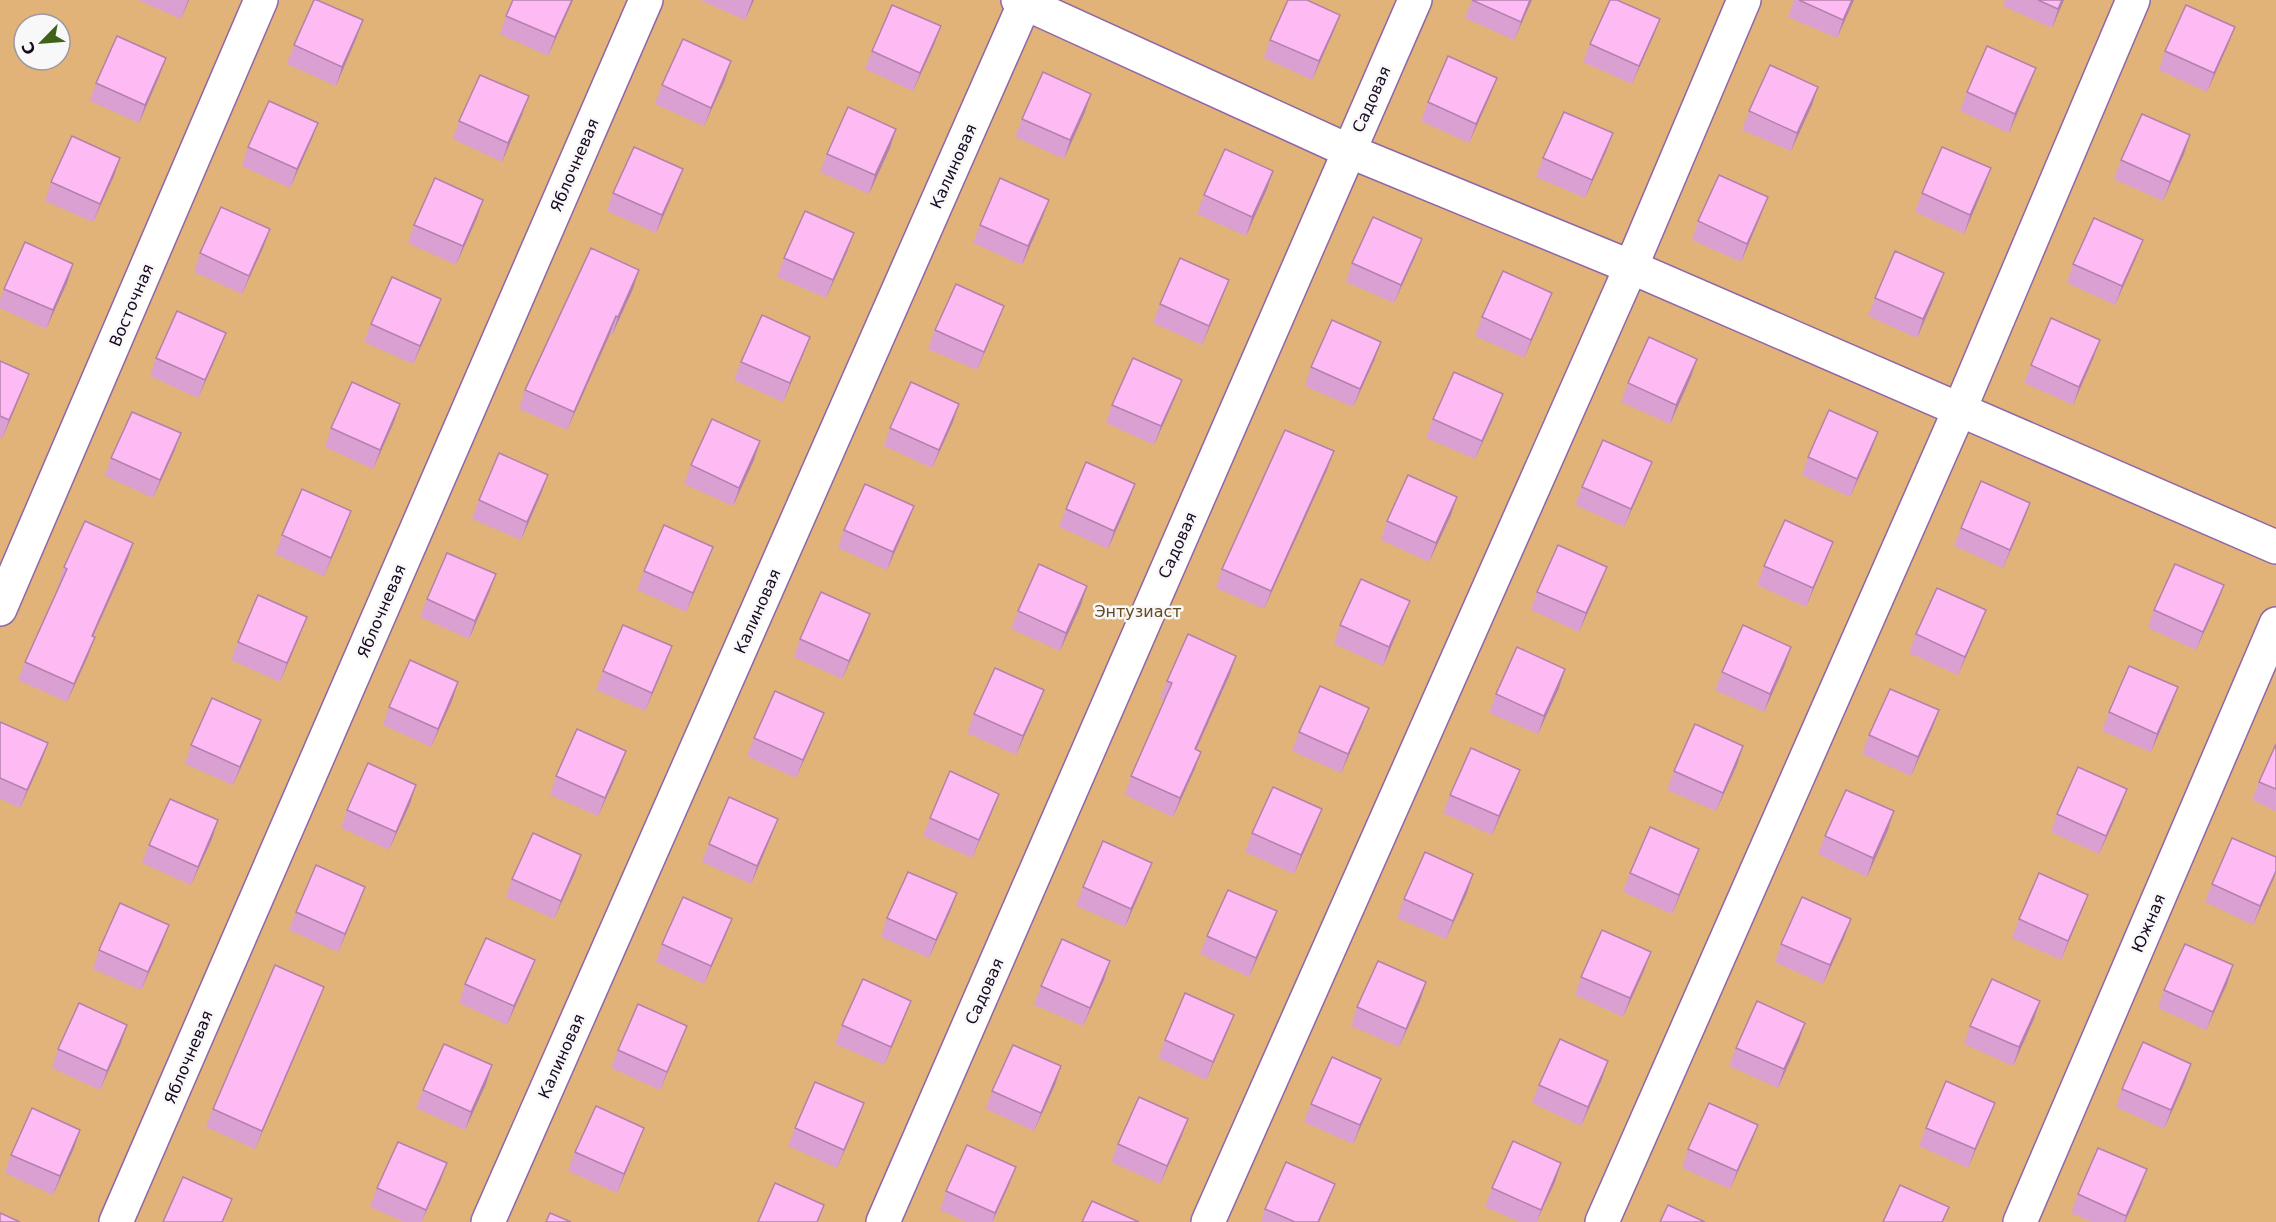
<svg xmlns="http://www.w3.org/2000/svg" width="2276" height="1222" font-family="'DejaVu Sans',sans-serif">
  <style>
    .green { fill: #e2b378; fill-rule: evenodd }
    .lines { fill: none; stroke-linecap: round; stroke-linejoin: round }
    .minor-casing { stroke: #8f66a7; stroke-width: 36 }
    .minor { stroke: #fff; stroke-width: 33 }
    .wall { fill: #daa0d1 }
    .shaded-wall { fill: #b282aa }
    .building { fill: #febaf3; stroke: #b282aa; stroke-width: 1.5 }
    .labels { text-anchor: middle; stroke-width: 5; stroke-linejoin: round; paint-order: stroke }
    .street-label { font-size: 16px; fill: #180821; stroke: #f8f8f8 }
    .park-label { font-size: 16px; fill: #654a26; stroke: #f8f8f8 }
  </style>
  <rect width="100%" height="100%" fill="#f0e7f6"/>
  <path class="green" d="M 0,0 L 2276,0 L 2276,1222 L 0,1222 ZM 24,24 L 60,24 L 60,60 L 24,60 Z"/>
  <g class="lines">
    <g class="minor-casing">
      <g id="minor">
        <path d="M 1018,0 L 1349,151 L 1631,267 L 2276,547"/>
        <path d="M 0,609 L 261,0"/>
        <path d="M 116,1222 L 646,0"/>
        <path d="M 488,1222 L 1026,0"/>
        <path d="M 883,1222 L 1415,0"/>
        <path d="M 1208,1222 L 1631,267 L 1744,0"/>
        <path d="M 1602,1222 L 1959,411 L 2133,0"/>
        <path d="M 2020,1222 L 2276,624"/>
      </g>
    </g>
    <use href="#minor" class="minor"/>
  </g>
  <g class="wall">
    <path d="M 138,0 L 189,0 L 181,19 Z"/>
    <path d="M 700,0 L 754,0 L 745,20 Z"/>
    <path d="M 1472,0 L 1532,0 L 1514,40 L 1465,18 Z"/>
    <path d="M 1794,0 L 1854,0 L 1837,38 L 1788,17 Z"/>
    <path d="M 2005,0 L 2064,0 L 2052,28 L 2003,6 Z"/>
    <path d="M 569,9 L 548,56 L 500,34 L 506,16 Z"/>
    <path d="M 1340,15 L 1333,33 L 1312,80 L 1264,58 L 1270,40 Z"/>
    <path d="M 363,20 L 356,39 L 336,86 L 287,64 L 294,45 Z"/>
    <path d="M 941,26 L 934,45 L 913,91 L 865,69 L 872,51 Z"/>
    <path d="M 1653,37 L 1632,84 L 1583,62 L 1590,44 Z"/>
    <path d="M 2228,45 L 2207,92 L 2159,70 L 2165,51 Z"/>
    <path d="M 166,58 L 159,77 L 139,123 L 90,101 L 96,83 Z"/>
    <path d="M 2036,68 L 2029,86 L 2009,133 L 1960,111 L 1967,92 Z"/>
    <path d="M 725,80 L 704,126 L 655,104 L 662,85 Z"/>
    <path d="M 1818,87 L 1812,105 L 1791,151 L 1742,130 L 1749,111 Z"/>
    <path d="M 1490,96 L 1469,143 L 1421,121 L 1428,102 Z"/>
    <path d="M 1085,112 L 1064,159 L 1015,137 L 1022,119 Z"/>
    <path d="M 522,115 L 502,162 L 453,139 L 459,121 Z"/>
    <path d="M 318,123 L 311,141 L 290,188 L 242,166 L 248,147 Z"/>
    <path d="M 896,129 L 890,148 L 869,194 L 820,172 L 827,154 Z"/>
    <path d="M 1613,133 L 1606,152 L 1585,198 L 1536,177 L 1543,158 Z"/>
    <path d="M 2190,135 L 2184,154 L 2163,201 L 2114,179 L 2121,160 Z"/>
    <path d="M 120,158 L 114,176 L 93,222 L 45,201 L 51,182 Z"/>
    <path d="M 1991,168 L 1984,187 L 1964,234 L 1915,212 L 1922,193 Z"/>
    <path d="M 683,169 L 676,187 L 656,233 L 607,211 L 613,193 Z"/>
    <path d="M 1273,171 L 1267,189 L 1246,236 L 1197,214 L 1204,195 Z"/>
    <path d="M 1768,197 L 1761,215 L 1741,262 L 1692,240 L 1698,221 Z"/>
    <path d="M 477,218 L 456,265 L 408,243 L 414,225 Z"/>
    <path d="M 1042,219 L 1022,265 L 973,243 L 980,225 Z"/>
    <path d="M 270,229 L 263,248 L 242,294 L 194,272 L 200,253 Z"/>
    <path d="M 854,233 L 847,252 L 826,298 L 777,277 L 784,258 Z"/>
    <path d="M 1415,257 L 1394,303 L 1346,282 L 1352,263 Z"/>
    <path d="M 2136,258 L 2115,305 L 2067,283 L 2073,264 Z"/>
    <path d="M 73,264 L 67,283 L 46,329 L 0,308 L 0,300 L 4,289 Z"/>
    <path d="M 1944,273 L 1937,292 L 1917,338 L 1868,316 L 1875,298 Z"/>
    <path d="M 1229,280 L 1222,298 L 1202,345 L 1153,323 L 1160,304 Z"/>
    <path d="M 633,289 L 612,335 L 610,334 L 567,430 L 519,409 L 525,390 Z"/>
    <path d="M 1552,293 L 1545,311 L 1524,358 L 1475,336 L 1482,317 Z"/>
    <path d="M 441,299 L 434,318 L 413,364 L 364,342 L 371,324 Z"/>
    <path d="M 997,324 L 977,370 L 928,349 L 935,330 Z"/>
    <path d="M 226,333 L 219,351 L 198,398 L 150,376 L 156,358 Z"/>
    <path d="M 810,337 L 803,355 L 783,402 L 734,380 L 741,362 Z"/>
    <path d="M 2100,340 L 2093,359 L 2073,405 L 2024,383 L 2031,365 Z"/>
    <path d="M 0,361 L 29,374 L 22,392 L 2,439 L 0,438 Z"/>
    <path d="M 1374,361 L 1353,407 L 1305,386 L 1311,367 Z"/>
    <path d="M 1691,377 L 1670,424 L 1621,402 L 1628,383 Z"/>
    <path d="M 1182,380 L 1175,398 L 1154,445 L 1106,423 L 1112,405 Z"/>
    <path d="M 1496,413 L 1475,459 L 1426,438 L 1433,419 Z"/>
    <path d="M 394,422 L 373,469 L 325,447 L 331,428 Z"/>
    <path d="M 953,422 L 932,468 L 884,446 L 890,428 Z"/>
    <path d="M 181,433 L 174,452 L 153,498 L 105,476 L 111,458 Z"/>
    <path d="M 1334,451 L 1327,470 L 1264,609 L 1216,588 L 1222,569 Z"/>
    <path d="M 1871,451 L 1850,497 L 1802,475 L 1808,457 Z"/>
    <path d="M 754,460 L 733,506 L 684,484 L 691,465 Z"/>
    <path d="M 1652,462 L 1645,480 L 1624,527 L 1575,505 L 1582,487 Z"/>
    <path d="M 548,475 L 541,494 L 521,540 L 472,519 L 479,500 Z"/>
    <path d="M 1128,503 L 1108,549 L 1059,527 L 1066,509 Z"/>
    <path d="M 2030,503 L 2023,522 L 2003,568 L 1954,546 L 1961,528 Z"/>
    <path d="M 914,506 L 907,524 L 887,570 L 838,548 L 844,530 Z"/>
    <path d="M 1451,515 L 1429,562 L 1381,540 L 1387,521 Z"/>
    <path d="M 344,530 L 324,576 L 275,554 L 282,535 Z"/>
    <path d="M 1833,542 L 1826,560 L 1806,607 L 1757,585 L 1764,566 Z"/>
    <path d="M 133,543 L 127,561 L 93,636 L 88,656 L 67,702 L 18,680 L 25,662 L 59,587 L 58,586 L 64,567 Z"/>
    <path d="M 713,547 L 706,565 L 686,612 L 637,590 L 644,571 Z"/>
    <path d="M 496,574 L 489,593 L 469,639 L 420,617 L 427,599 Z"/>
    <path d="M 1600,585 L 1579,632 L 1531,610 L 1537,592 Z"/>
    <path d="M 2224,585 L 2217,604 L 2196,650 L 2148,628 L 2154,610 Z"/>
    <path d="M 1081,605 L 1060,651 L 1011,629 L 1018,611 Z"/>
    <path d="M 1986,610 L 1979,628 L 1958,675 L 1909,653 L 1916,634 Z"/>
    <path d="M 307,617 L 300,635 L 280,682 L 231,660 L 238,642 Z"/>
    <path d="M 1403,619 L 1383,666 L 1334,644 L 1340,625 Z"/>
    <path d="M 863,633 L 842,679 L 794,657 L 800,639 Z"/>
    <path d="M 672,646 L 665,665 L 645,711 L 596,690 L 603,671 Z"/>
    <path d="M 1785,665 L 1764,712 L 1715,690 L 1722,672 Z"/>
    <path d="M 1230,674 L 1196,750 L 1201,752 L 1194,771 L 1173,817 L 1125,795 L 1131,776 L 1164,701 L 1160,699 L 1167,681 Z"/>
    <path d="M 458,682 L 452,701 L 431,747 L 383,725 L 389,707 Z"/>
    <path d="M 1559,688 L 1538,734 L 1489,713 L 1496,694 Z"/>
    <path d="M 2171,706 L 2151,752 L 2102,731 L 2109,712 Z"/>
    <path d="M 1037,708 L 1016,755 L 967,733 L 974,714 Z"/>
    <path d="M 1939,710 L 1932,729 L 1911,776 L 1862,754 L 1869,735 Z"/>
    <path d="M 261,720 L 254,739 L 233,785 L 185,764 L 191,745 Z"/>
    <path d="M 0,722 L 48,743 L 41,762 L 20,808 L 0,799 Z"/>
    <path d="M 1362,726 L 1341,773 L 1292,751 L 1299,732 Z"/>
    <path d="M 817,731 L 796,778 L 747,756 L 754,738 Z"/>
    <path d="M 2276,744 L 2276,811 L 2252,800 L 2259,782 Z"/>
    <path d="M 626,751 L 619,770 L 598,816 L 550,795 L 556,776 Z"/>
    <path d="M 1737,765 L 1716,811 L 1667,790 L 1674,771 Z"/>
    <path d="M 1520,770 L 1513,788 L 1492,835 L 1443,813 L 1450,795 Z"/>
    <path d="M 410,804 L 389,850 L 341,828 L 347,810 Z"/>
    <path d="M 2120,808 L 2099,854 L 2051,832 L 2057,814 Z"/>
    <path d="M 992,812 L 972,858 L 923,836 L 930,818 Z"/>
    <path d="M 1315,827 L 1294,874 L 1245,852 L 1252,833 Z"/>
    <path d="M 1888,830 L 1867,877 L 1818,854 L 1825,836 Z"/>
    <path d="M 771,837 L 751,884 L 702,862 L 709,844 Z"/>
    <path d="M 212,839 L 191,885 L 142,863 L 149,845 Z"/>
    <path d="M 1699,849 L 1692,867 L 1672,914 L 1623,892 L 1630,873 Z"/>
    <path d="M 575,873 L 554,919 L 506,897 L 512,879 Z"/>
    <path d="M 1473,874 L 1467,893 L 1446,939 L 1397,918 L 1404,899 Z"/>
    <path d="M 2274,878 L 2253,925 L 2205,902 L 2212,884 Z"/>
    <path d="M 1145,881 L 1125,927 L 1076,906 L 1083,887 Z"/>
    <path d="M 365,887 L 358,906 L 338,952 L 289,930 L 296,912 Z"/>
    <path d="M 957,893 L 950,912 L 929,958 L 881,937 L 887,918 Z"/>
    <path d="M 2081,913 L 2061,960 L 2012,938 L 2019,919 Z"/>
    <path d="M 732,919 L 725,937 L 704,984 L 656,962 L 662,944 Z"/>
    <path d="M 1851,919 L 1844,938 L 1823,984 L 1775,962 L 1781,944 Z"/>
    <path d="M 1270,930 L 1249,977 L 1200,954 L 1207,936 Z"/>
    <path d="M 162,944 L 141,990 L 93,969 L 99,950 Z"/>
    <path d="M 1651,952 L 1644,971 L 1623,1017 L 1575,995 L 1581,977 Z"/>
    <path d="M 535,960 L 528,978 L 507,1025 L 459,1003 L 465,984 Z"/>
    <path d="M 1110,961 L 1104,980 L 1083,1026 L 1034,1005 L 1041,986 Z"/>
    <path d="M 2233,965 L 2227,984 L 2206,1030 L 2158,1008 L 2164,990 Z"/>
    <path d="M 1426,982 L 1420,1001 L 1399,1047 L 1351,1026 L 1357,1007 Z"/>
    <path d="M 317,1005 L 255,1149 L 206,1127 L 213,1109 Z"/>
    <path d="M 1234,1015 L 1227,1033 L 1206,1080 L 1158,1058 L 1165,1040 Z"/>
    <path d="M 904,1019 L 884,1065 L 835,1044 L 842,1025 Z"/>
    <path d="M 2034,1019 L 2013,1066 L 1964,1044 L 1970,1026 Z"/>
    <path d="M 127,1025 L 121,1043 L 100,1090 L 52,1068 L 58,1049 Z"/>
    <path d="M 1799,1041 L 1778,1088 L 1729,1066 L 1736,1048 Z"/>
    <path d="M 680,1044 L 660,1090 L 611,1068 L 618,1050 Z"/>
    <path d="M 2191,1064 L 2185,1082 L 2164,1129 L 2116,1107 L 2122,1089 Z"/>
    <path d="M 492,1065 L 486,1084 L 465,1130 L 416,1108 L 423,1090 Z"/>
    <path d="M 1061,1066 L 1055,1085 L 1034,1131 L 986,1109 L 992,1091 Z"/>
    <path d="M 1381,1079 L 1374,1097 L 1353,1144 L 1304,1122 L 1311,1104 Z"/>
    <path d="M 1602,1079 L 1581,1126 L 1532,1103 L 1539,1085 Z"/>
    <path d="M 864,1103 L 857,1122 L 837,1168 L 788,1146 L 795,1128 Z"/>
    <path d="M 1995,1103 L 1988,1121 L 1968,1168 L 1919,1146 L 1926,1128 Z"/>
    <path d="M 644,1128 L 637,1146 L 617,1193 L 568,1171 L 575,1152 Z"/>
    <path d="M 80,1130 L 74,1148 L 53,1195 L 5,1173 L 11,1155 Z"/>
    <path d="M 1181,1138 L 1160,1184 L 1111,1162 L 1118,1144 Z"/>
    <path d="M 1751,1143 L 1730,1189 L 1682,1168 L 1688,1149 Z"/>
    <path d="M 1561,1163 L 1555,1182 L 1537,1222 L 1520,1222 L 1485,1207 L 1492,1188 Z"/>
    <path d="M 1016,1167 L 1009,1185 L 993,1222 L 967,1222 L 940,1210 L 946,1191 Z"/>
    <path d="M 2147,1169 L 2140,1188 L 2125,1222 L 2092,1222 L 2071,1213 L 2078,1194 Z"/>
    <path d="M 440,1182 L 422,1222 L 404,1222 L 370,1207 L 377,1188 Z"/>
    <path d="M 1328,1202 L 1319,1222 L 1261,1222 L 1265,1209 Z"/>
  </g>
  <g class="shaded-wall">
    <path d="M 188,0 L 189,0 L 181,19 Z"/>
    <path d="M 572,0 L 573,0 L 569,9 L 548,56 L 555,37 Z"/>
    <path d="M 752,0 L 754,0 L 745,20 Z"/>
    <path d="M 1530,0 L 1532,0 L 1514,40 L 1521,22 Z"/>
    <path d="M 1852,0 L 1854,0 L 1837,38 L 1843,20 Z"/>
    <path d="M 2062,0 L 2064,0 L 2052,28 L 2058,9 Z"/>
    <path d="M 1340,15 L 1333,33 L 1312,80 L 1319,61 Z"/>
    <path d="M 1660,19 L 1653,37 L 1632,84 L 1639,66 Z"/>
    <path d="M 363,20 L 356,39 L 336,86 L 342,67 Z"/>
    <path d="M 941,26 L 934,45 L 913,91 L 920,73 Z"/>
    <path d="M 2235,27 L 2228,45 L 2207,92 L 2214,73 Z"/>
    <path d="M 166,58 L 159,77 L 139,123 L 145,105 Z"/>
    <path d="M 731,61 L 725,80 L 704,126 L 711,108 Z"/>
    <path d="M 2036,68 L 2029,86 L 2009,133 L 2015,114 Z"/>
    <path d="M 1497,78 L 1490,96 L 1469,143 L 1476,124 Z"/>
    <path d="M 1818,87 L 1812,105 L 1791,151 L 1797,133 Z"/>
    <path d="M 1091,94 L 1085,112 L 1064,159 L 1070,140 Z"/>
    <path d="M 529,96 L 522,115 L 502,162 L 508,143 Z"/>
    <path d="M 318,123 L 311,141 L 290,188 L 297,169 Z"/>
    <path d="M 896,129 L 890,148 L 869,194 L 875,175 Z"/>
    <path d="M 1613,133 L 1606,152 L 1585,198 L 1592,180 Z"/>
    <path d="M 2190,135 L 2184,154 L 2163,201 L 2170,182 Z"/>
    <path d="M 120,158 L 114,176 L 93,222 L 100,204 Z"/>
    <path d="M 1991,168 L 1984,187 L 1964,234 L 1970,215 Z"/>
    <path d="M 683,169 L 676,187 L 656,233 L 662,215 Z"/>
    <path d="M 1273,171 L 1267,189 L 1246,236 L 1252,217 Z"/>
    <path d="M 1768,197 L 1761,215 L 1741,262 L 1747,244 Z"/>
    <path d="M 483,200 L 477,218 L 456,265 L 463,246 Z"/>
    <path d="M 1049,200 L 1042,219 L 1022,265 L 1028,246 Z"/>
    <path d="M 270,229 L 263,248 L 242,294 L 249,276 Z"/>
    <path d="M 854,233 L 847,252 L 826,298 L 833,280 Z"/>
    <path d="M 1422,239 L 1415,257 L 1394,303 L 1401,285 Z"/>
    <path d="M 2143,240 L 2136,258 L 2115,305 L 2122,286 Z"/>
    <path d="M 73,264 L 67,283 L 46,329 L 53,310 Z"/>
    <path d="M 639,270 L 633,289 L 612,335 L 618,317 Z"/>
    <path d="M 1944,273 L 1937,292 L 1917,338 L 1923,319 Z"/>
    <path d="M 1229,280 L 1222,298 L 1202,345 L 1209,326 Z"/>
    <path d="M 1552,293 L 1545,311 L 1524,358 L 1531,340 Z"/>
    <path d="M 441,299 L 434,318 L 413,364 L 420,346 Z"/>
    <path d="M 1004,306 L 997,324 L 977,370 L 984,352 Z"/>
    <path d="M 616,316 L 610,334 L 567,430 L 574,412 Z"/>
    <path d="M 226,333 L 219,351 L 198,398 L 205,380 Z"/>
    <path d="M 810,337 L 803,355 L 783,402 L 790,383 Z"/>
    <path d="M 2100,340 L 2093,359 L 2073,405 L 2079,387 Z"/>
    <path d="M 1381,342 L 1374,361 L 1353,407 L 1360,389 Z"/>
    <path d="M 1697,359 L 1691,377 L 1670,424 L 1676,405 Z"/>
    <path d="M 29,374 L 22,392 L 2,439 L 9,420 Z"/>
    <path d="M 1182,380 L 1175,398 L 1154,445 L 1161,426 Z"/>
    <path d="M 1503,394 L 1496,413 L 1475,459 L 1482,441 Z"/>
    <path d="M 400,404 L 394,422 L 373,469 L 380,450 Z"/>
    <path d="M 959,404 L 953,422 L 932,468 L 939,450 Z"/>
    <path d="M 1878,432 L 1871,451 L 1850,497 L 1857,479 Z"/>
    <path d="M 181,433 L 174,452 L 153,498 L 160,480 Z"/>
    <path d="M 760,441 L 754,460 L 733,506 L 739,488 Z"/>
    <path d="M 1334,451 L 1327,470 L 1264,609 L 1271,591 Z"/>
    <path d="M 1652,462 L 1645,480 L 1624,527 L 1631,509 Z"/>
    <path d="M 548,475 L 541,494 L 521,540 L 527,522 Z"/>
    <path d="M 1135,484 L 1128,503 L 1108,549 L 1114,531 Z"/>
    <path d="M 1457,497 L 1451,515 L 1429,562 L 1436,543 Z"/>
    <path d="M 2030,503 L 2023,522 L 2003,568 L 2010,550 Z"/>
    <path d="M 914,506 L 907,524 L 887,570 L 893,552 Z"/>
    <path d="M 351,511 L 344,530 L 324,576 L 331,558 Z"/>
    <path d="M 1833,542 L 1826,560 L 1806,607 L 1813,588 Z"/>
    <path d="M 133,543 L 127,561 L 85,654 L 92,636 Z"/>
    <path d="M 713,547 L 706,565 L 686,612 L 693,593 Z"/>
    <path d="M 1607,567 L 1600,585 L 1579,632 L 1586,613 Z"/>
    <path d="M 496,574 L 489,593 L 469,639 L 475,621 Z"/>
    <path d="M 2224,585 L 2217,604 L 2196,650 L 2203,632 Z"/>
    <path d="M 1087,586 L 1081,605 L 1060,651 L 1066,633 Z"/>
    <path d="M 1410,601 L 1403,619 L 1383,666 L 1389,647 Z"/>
    <path d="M 1986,610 L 1979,628 L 1958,675 L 1965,657 Z"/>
    <path d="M 870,614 L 863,633 L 842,679 L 849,661 Z"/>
    <path d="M 307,617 L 300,635 L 280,682 L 287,663 Z"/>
    <path d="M 95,637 L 88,656 L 67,702 L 74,684 Z"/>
    <path d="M 672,646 L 665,665 L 645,711 L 652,693 Z"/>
    <path d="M 1791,647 L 1785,665 L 1764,712 L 1770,694 Z"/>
    <path d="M 1236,656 L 1230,674 L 1188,768 L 1195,749 Z"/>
    <path d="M 1565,669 L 1559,688 L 1538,734 L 1544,716 Z"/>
    <path d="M 458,682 L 452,701 L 431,747 L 438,729 Z"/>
    <path d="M 2178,687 L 2171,706 L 2151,752 L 2157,734 Z"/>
    <path d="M 1044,690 L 1037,708 L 1016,755 L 1023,736 Z"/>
    <path d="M 1369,708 L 1362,726 L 1341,773 L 1348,754 Z"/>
    <path d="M 1939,710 L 1932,729 L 1911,776 L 1918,757 Z"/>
    <path d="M 824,713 L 817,731 L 796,778 L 803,760 Z"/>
    <path d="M 261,720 L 254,739 L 233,785 L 240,767 Z"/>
    <path d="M 48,743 L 41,762 L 20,808 L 27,790 Z"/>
    <path d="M 1743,746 L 1737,765 L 1716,811 L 1723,793 Z"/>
    <path d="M 626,751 L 619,770 L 598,816 L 605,798 Z"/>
    <path d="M 1201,752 L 1194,771 L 1173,817 L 1180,798 Z"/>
    <path d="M 1520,770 L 1513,788 L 1492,835 L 1499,816 Z"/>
    <path d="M 416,785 L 410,804 L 389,850 L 396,832 Z"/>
    <path d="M 2127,789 L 2120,808 L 2099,854 L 2106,836 Z"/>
    <path d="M 999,794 L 992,812 L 972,858 L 979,840 Z"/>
    <path d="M 1322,809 L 1315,827 L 1294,874 L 1301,855 Z"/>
    <path d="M 1894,811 L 1888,830 L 1867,877 L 1873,858 Z"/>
    <path d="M 778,819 L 771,837 L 751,884 L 757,866 Z"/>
    <path d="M 218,820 L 212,839 L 191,885 L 198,867 Z"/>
    <path d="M 1699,849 L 1692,867 L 1672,914 L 1679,895 Z"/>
    <path d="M 581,855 L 575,873 L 554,919 L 561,901 Z"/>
    <path d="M 1152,863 L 1145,881 L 1125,927 L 1131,909 Z"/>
    <path d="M 2276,871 L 2274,878 L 2253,925 L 2260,906 Z"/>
    <path d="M 1473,874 L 1467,893 L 1446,939 L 1453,921 Z"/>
    <path d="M 365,887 L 358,906 L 338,952 L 345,934 Z"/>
    <path d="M 957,893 L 950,912 L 929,958 L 936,940 Z"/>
    <path d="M 2088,895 L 2081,913 L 2061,960 L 2068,941 Z"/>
    <path d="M 1277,911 L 1270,930 L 1249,977 L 1256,958 Z"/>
    <path d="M 732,919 L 725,937 L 704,984 L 711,966 Z"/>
    <path d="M 1851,919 L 1844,938 L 1823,984 L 1830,965 Z"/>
    <path d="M 169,925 L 162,944 L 141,990 L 148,972 Z"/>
    <path d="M 1651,952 L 1644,971 L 1623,1017 L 1630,998 Z"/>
    <path d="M 535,960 L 528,978 L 507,1025 L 514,1006 Z"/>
    <path d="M 1110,961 L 1104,980 L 1083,1026 L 1090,1008 Z"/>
    <path d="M 2233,965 L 2227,984 L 2206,1030 L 2213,1012 Z"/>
    <path d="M 1426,982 L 1420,1001 L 1399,1047 L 1406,1029 Z"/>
    <path d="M 324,987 L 317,1005 L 255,1149 L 262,1131 Z"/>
    <path d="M 911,1001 L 904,1019 L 884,1065 L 891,1047 Z"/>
    <path d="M 2040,1001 L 2034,1019 L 2013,1066 L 2019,1047 Z"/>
    <path d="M 1234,1015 L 1227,1033 L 1206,1080 L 1213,1062 Z"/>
    <path d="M 1805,1023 L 1799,1041 L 1778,1088 L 1784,1069 Z"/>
    <path d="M 127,1025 L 121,1043 L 100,1090 L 107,1071 Z"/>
    <path d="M 687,1026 L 680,1044 L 660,1090 L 667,1072 Z"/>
    <path d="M 1608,1061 L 1602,1079 L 1581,1126 L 1588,1107 Z"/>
    <path d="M 2191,1064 L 2185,1082 L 2164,1129 L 2171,1110 Z"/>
    <path d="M 492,1065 L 486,1084 L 465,1130 L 471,1112 Z"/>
    <path d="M 1061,1066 L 1055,1085 L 1034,1131 L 1041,1113 Z"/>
    <path d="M 1381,1079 L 1374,1097 L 1353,1144 L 1360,1125 Z"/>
    <path d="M 864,1103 L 857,1122 L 837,1168 L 844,1150 Z"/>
    <path d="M 1995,1103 L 1988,1121 L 1968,1168 L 1975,1149 Z"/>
    <path d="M 1188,1119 L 1181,1138 L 1160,1184 L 1167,1166 Z"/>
    <path d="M 1758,1125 L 1751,1143 L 1730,1189 L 1737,1171 Z"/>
    <path d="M 644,1128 L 637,1146 L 617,1193 L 624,1174 Z"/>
    <path d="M 80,1130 L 74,1148 L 53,1195 L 60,1176 Z"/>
    <path d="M 447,1163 L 440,1182 L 421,1222 L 426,1210 Z"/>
    <path d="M 1561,1163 L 1555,1182 L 1536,1222 L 1541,1210 Z"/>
    <path d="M 1016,1167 L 1009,1185 L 992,1222 L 995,1213 Z"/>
    <path d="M 2147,1169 L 2140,1188 L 2125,1222 L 2124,1222 Z"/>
    <path d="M 1335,1184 L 1328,1202 L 1319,1222 L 1318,1222 Z"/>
  </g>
  <g class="building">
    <path d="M 314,0 L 317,0 L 363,20 L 342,67 L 294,45 Z"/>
    <path d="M 513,0 L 572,0 L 555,37 L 506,16 Z"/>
    <path d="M 1288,0 L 1307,0 L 1340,15 L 1319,61 L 1270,40 Z"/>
    <path d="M 1472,0 L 1530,0 L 1521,22 Z"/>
    <path d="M 1610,0 L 1617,0 L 1660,19 L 1639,66 L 1590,44 Z"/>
    <path d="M 1799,0 L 1852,0 L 1843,20 Z"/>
    <path d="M 2038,0 L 2062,0 L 2058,9 Z"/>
    <path d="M 892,5 L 941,26 L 920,73 L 872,51 Z"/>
    <path d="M 2186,5 L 2235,27 L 2214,73 L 2165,51 Z"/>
    <path d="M 117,36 L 166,58 L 145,105 L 96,83 Z"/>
    <path d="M 683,39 L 731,61 L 711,108 L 662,85 Z"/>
    <path d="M 1987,46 L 2036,68 L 2015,114 L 1967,92 Z"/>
    <path d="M 1448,56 L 1497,78 L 1476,124 L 1428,102 Z"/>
    <path d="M 1770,65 L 1818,87 L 1797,133 L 1749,111 Z"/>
    <path d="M 1043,72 L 1091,94 L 1070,140 L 1022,119 Z"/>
    <path d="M 480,75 L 529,96 L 508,143 L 459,121 Z"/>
    <path d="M 269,101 L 318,123 L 297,169 L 248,147 Z"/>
    <path d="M 848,107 L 896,129 L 875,175 L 827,154 Z"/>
    <path d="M 1564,112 L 1613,133 L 1592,180 L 1543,158 Z"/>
    <path d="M 2142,114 L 2190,135 L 2170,182 L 2121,160 Z"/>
    <path d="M 72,136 L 120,158 L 100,204 L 51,182 Z"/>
    <path d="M 634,147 L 683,169 L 662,215 L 613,193 Z"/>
    <path d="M 1942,147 L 1991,168 L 1970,215 L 1922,193 Z"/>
    <path d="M 1225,149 L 1273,171 L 1252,217 L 1204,195 Z"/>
    <path d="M 1719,175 L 1768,197 L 1747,244 L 1698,221 Z"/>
    <path d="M 435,178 L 483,200 L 463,246 L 414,225 Z"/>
    <path d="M 1000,178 L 1049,200 L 1028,246 L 980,225 Z"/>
    <path d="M 221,207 L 270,229 L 249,276 L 200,253 Z"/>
    <path d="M 805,211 L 854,233 L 833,280 L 784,258 Z"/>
    <path d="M 1373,217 L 1422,239 L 1401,285 L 1352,263 Z"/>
    <path d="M 2094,218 L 2143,240 L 2122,286 L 2073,264 Z"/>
    <path d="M 25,242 L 73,264 L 53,310 L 4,289 Z"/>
    <path d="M 591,248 L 639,270 L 618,317 L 616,316 L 574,412 L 525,390 Z"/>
    <path d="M 1895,251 L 1944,273 L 1923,319 L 1875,298 Z"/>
    <path d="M 1180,258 L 1229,280 L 1209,326 L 1160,304 Z"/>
    <path d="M 1503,271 L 1552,293 L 1531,340 L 1482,317 Z"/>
    <path d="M 392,277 L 441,299 L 420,346 L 371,324 Z"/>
    <path d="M 956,284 L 1004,306 L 984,352 L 935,330 Z"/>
    <path d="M 177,311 L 226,333 L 205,380 L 156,358 Z"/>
    <path d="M 762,315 L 810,337 L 790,383 L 741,362 Z"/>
    <path d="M 2051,318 L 2100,340 L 2079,387 L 2031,365 Z"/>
    <path d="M 1332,320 L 1381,342 L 1360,389 L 1311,367 Z"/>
    <path d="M 1649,337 L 1697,359 L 1676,405 L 1628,383 Z"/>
    <path d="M 1133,358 L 1182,380 L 1161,426 L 1112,405 Z"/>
    <path d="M 0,361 L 29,374 L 9,420 L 0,416 Z"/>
    <path d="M 1454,372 L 1503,394 L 1482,441 L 1433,419 Z"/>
    <path d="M 352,382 L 400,404 L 380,450 L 331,428 Z"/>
    <path d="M 911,382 L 959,404 L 939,450 L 890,428 Z"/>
    <path d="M 1829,410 L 1878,432 L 1857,479 L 1808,457 Z"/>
    <path d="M 132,412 L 181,433 L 160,480 L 111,458 Z"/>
    <path d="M 712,419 L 760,441 L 739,488 L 691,465 Z"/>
    <path d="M 1285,430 L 1334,451 L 1271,591 L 1222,569 Z"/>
    <path d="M 1603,440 L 1652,462 L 1631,509 L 1582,487 Z"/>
    <path d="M 499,453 L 548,475 L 527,522 L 479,500 Z"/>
    <path d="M 1086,462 L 1135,484 L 1114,531 L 1066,509 Z"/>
    <path d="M 1408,475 L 1457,497 L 1436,543 L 1387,521 Z"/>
    <path d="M 1981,481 L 2030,503 L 2010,550 L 1961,528 Z"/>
    <path d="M 865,484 L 914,506 L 893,552 L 844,530 Z"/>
    <path d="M 302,489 L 351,511 L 331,558 L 282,535 Z"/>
    <path d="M 1785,520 L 1833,542 L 1813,588 L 1764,566 Z"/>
    <path d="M 85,521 L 133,543 L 92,636 L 95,637 L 74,684 L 25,662 L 67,569 L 64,567 Z"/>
    <path d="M 664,525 L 713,547 L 693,593 L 644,571 Z"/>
    <path d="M 1558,545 L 1607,567 L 1586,613 L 1537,592 Z"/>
    <path d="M 447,553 L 496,574 L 475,621 L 427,599 Z"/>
    <path d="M 1039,564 L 1087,586 L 1066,633 L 1018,611 Z"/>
    <path d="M 2175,564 L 2224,585 L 2203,632 L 2154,610 Z"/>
    <path d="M 1361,579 L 1410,601 L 1389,647 L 1340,625 Z"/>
    <path d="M 1937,588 L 1986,610 L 1965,657 L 1916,634 Z"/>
    <path d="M 821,592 L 870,614 L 849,661 L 800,639 Z"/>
    <path d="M 258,595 L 307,617 L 287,663 L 238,642 Z"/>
    <path d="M 623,625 L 672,646 L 652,693 L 603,671 Z"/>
    <path d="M 1743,625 L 1791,647 L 1770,694 L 1722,672 Z"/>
    <path d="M 1188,634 L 1236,656 L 1195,749 L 1201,752 L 1180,798 L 1131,776 L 1172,683 L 1167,681 Z"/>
    <path d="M 1517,647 L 1565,669 L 1544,716 L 1496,694 Z"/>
    <path d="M 410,660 L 458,682 L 438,729 L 389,707 Z"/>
    <path d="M 2129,666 L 2178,687 L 2157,734 L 2109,712 Z"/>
    <path d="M 995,668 L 1044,690 L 1023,736 L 974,714 Z"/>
    <path d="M 1320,686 L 1369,708 L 1348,754 L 1299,732 Z"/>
    <path d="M 1890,689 L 1939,710 L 1918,757 L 1869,735 Z"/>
    <path d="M 775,691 L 824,713 L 803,760 L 754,738 Z"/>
    <path d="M 212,698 L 261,720 L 240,767 L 191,745 Z"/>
    <path d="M 0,722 L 48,743 L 27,790 L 0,778 Z"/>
    <path d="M 1695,724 L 1743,746 L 1723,793 L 1674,771 Z"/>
    <path d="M 577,729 L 626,751 L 605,798 L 556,776 Z"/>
    <path d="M 2276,744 L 2276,789 L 2259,782 Z"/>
    <path d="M 1471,748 L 1520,770 L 1499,816 L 1450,795 Z"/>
    <path d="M 368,763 L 416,785 L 396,832 L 347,810 Z"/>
    <path d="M 2078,767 L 2127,789 L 2106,836 L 2057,814 Z"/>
    <path d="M 950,771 L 999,794 L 979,840 L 930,818 Z"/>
    <path d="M 1273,787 L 1322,809 L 1301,855 L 1252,833 Z"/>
    <path d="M 1846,790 L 1894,811 L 1873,858 L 1825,836 Z"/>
    <path d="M 729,797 L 778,819 L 757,866 L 709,844 Z"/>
    <path d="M 170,799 L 218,820 L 198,867 L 149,845 Z"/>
    <path d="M 1650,827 L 1699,849 L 1679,895 L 1630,873 Z"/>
    <path d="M 533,833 L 581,855 L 561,901 L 512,879 Z"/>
    <path d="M 2232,838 L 2276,857 L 2276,871 L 2260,906 L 2212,884 Z"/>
    <path d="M 1103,841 L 1152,863 L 1131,909 L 1083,887 Z"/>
    <path d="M 1425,852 L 1473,874 L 1453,921 L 1404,899 Z"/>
    <path d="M 316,865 L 365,887 L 345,934 L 296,912 Z"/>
    <path d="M 908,872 L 957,893 L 936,940 L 887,918 Z"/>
    <path d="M 2039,873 L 2088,895 L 2068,941 L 2019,919 Z"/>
    <path d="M 1228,890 L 1277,911 L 1256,958 L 1207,936 Z"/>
    <path d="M 683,897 L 732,919 L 711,966 L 662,944 Z"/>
    <path d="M 1802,897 L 1851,919 L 1830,965 L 1781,944 Z"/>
    <path d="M 120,903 L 169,925 L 148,972 L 99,950 Z"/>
    <path d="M 1602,930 L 1651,952 L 1630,998 L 1581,977 Z"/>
    <path d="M 486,938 L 535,960 L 514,1006 L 465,984 Z"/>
    <path d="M 1062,939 L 1110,961 L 1090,1008 L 1041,986 Z"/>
    <path d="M 2185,944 L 2233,965 L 2213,1012 L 2164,990 Z"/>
    <path d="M 1378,961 L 1426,982 L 1406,1029 L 1357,1007 Z"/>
    <path d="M 275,965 L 324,987 L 262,1131 L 213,1109 Z"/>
    <path d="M 863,979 L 911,1001 L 891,1047 L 842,1025 Z"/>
    <path d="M 1992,979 L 2040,1001 L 2019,1047 L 1970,1026 Z"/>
    <path d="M 1185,993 L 1234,1015 L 1213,1062 L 1165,1040 Z"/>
    <path d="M 1757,1001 L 1805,1023 L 1784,1069 L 1736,1048 Z"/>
    <path d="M 79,1003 L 127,1025 L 107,1071 L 58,1049 Z"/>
    <path d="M 638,1004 L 687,1026 L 667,1072 L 618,1050 Z"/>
    <path d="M 1560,1039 L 1608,1061 L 1588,1107 L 1539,1085 Z"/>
    <path d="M 2143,1042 L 2191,1064 L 2171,1110 L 2122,1089 Z"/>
    <path d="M 444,1044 L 492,1065 L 471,1112 L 423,1090 Z"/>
    <path d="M 1013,1045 L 1061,1066 L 1041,1113 L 992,1091 Z"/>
    <path d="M 1332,1057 L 1381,1079 L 1360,1125 L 1311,1104 Z"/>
    <path d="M 1946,1081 L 1995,1103 L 1975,1149 L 1926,1128 Z"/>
    <path d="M 815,1082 L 864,1103 L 844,1150 L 795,1128 Z"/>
    <path d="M 1139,1097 L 1188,1119 L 1167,1166 L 1118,1144 Z"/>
    <path d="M 1709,1103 L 1758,1125 L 1737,1171 L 1688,1149 Z"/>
    <path d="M 596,1106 L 644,1128 L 624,1174 L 575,1152 Z"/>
    <path d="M 32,1108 L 80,1130 L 60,1176 L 11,1155 Z"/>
    <path d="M 1513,1141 L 1561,1163 L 1541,1210 L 1492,1188 Z"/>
    <path d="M 398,1142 L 447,1163 L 426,1210 L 377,1188 Z"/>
    <path d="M 967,1145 L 1016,1167 L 995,1213 L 946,1191 Z"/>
    <path d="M 2098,1148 L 2147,1169 L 2126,1216 L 2078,1194 Z"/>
    <path d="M 1286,1162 L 1335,1184 L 1318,1222 L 1295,1222 L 1265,1209 Z"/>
    <path d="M 183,1177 L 232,1199 L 222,1222 L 163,1222 Z"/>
    <path d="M 775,1183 L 824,1205 L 817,1222 L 758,1222 Z"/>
    <path d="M 1900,1185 L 1949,1207 L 1942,1222 L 1883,1222 Z"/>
    <path d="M 1092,1201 L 1139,1222 L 1082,1222 Z"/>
    <path d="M 1668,1205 L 1705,1222 L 1660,1222 Z"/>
    <path d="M 0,1213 L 20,1222 L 0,1222 Z"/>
    <path d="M 550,1213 L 571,1222 L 546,1222 Z"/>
  </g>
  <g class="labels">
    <g class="street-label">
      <text transform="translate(1371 99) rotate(-66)" y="6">Садовая</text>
      <text transform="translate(574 165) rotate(-67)" y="6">Яблочневая</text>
      <text transform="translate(953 166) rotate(-66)" y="6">Калиновая</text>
      <text transform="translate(131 305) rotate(-67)" y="6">Восточная</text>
      <text transform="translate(1177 545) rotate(-66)" y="6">Садовая</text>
      <text transform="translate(381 611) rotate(-67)" y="6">Яблочневая</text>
      <text transform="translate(757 611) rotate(-66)" y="6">Калиновая</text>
      <text transform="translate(2148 923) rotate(-67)" y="6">Южная</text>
      <text transform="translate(984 991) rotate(-66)" y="6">Садовая</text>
      <text transform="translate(561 1056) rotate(-66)" y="6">Калиновая</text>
      <text transform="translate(188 1057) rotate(-67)" y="6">Яблочневая</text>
    </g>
    <g class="park-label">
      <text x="1138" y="617">Энтузиаст</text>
    </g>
  </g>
  <g transform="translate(42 42) rotate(245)"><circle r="28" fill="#f8f8f8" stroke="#9e98a2" stroke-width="1.5"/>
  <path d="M0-4.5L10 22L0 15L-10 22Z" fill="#3e621a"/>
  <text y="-9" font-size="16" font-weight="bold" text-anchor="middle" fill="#180821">С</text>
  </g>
</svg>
